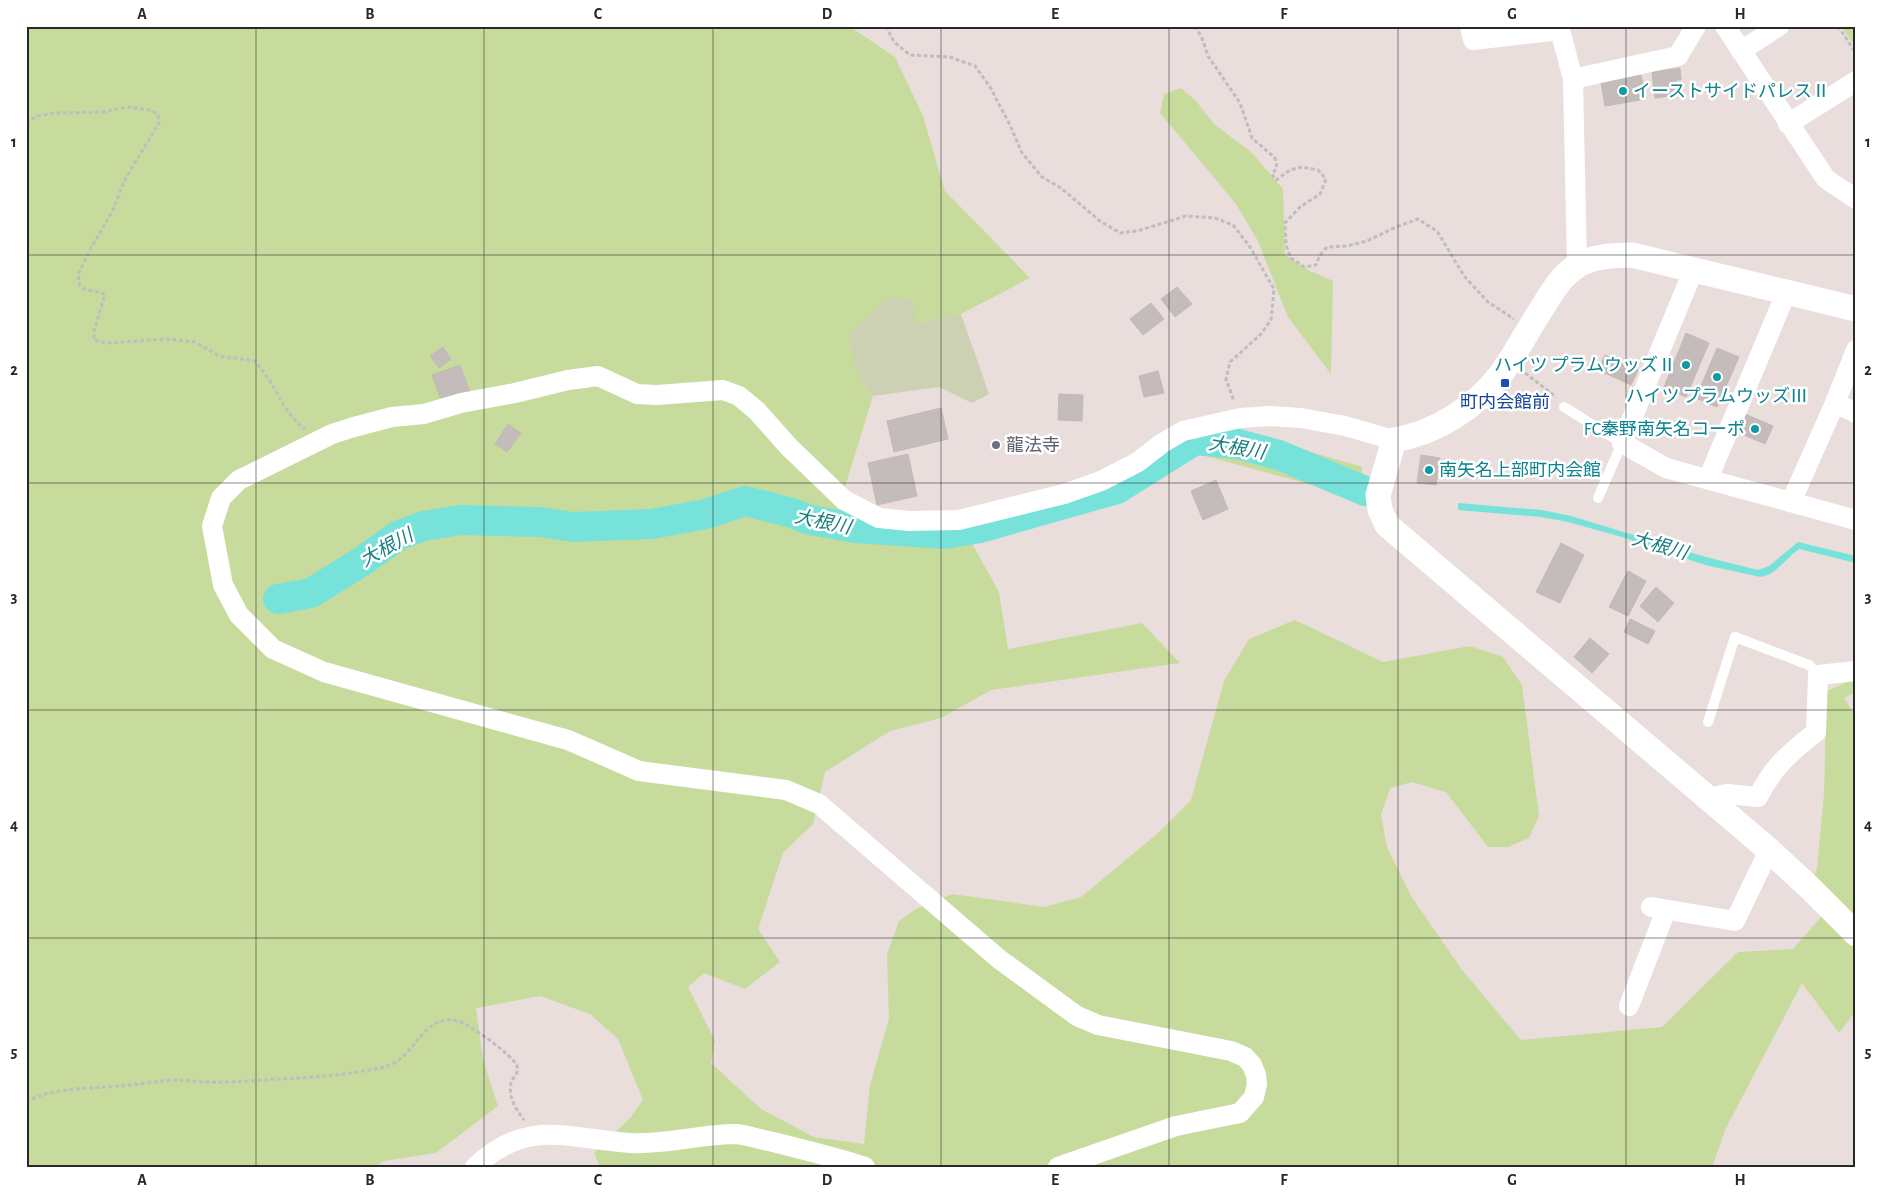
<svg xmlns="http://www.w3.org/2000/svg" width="1882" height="1193" font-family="'Alegreya Sans','Noto Sans JP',sans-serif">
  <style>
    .green { fill: #c7db9c }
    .cemetery { fill: #ccd1b3 }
    .water { fill: #77e2d9 }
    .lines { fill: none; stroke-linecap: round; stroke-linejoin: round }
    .river { stroke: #77e2d9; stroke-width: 30 }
    .building { fill: #c4bcba; stroke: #c4b9b5 }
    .path { stroke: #bebebe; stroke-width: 3; stroke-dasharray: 4 2.5; stroke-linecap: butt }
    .service { stroke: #fff; stroke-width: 10 }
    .minor { stroke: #fff; stroke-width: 20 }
    .tertiary { stroke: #fff; stroke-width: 25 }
    .grid { fill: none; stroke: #282828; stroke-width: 1; stroke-opacity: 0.55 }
    .culture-dot { fill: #0f9aa8; stroke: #fff; stroke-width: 2 }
    .transit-dot { fill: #1a4fb4; stroke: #fff; stroke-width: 2 }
    .worship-dot { fill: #6b7280; stroke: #fff; stroke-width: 2 }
    .labels { text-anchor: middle; stroke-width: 5; stroke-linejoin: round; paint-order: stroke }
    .culture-label { font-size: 18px; fill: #0d838f; stroke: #fff; text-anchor: start }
    .transit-label { font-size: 18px; fill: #164399; stroke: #fff }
    .worship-label { font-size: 18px; fill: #5b616d; stroke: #fff; text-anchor: start }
    .water-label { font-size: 19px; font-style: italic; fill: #187e7e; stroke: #fff }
    .neatline { fill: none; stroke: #282828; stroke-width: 2 }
    .grid-label { font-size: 16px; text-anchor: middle; font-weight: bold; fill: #282828 }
  </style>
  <rect width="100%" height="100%" fill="#e9dedb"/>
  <g class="green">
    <path d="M 26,26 L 849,26 L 895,57 L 923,116 L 945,191 L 1030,278 L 961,314 L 915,324 L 858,377 L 873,396 L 840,503 L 878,523 L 911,531 L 959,520 L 999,592 L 1008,649 L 1142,623 L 1180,663 L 991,690 L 941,718 L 890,731 L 825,772 L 813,824 L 783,853 L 758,929 L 780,962 L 745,989 L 704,973 L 688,987 L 715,1041 L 711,1063 L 761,1109 L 814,1137 L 864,1144 L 870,1085 L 889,1019 L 887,955 L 899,921 L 916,909 L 952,894 L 1044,907 L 1081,897 L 1158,833 L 1191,800 L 1224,681 L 1249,639 L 1295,620 L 1383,662 L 1470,646 L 1503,657 L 1522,685 L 1539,816 L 1529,838 L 1508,847 L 1488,847 L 1446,792 L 1412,782 L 1390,788 L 1381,815 L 1387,847 L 1411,896 L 1462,970 L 1521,1040 L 1662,1027 L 1738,952 L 1793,949 L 1829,908 L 1810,888 L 1817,868 L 1824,794 L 1827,691 L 1854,679 L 1856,682 L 1856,692 L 1844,698 L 1856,717 L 1856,1011 L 1839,1033 L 1802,983 L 1726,1128 L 1712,1167 L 600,1167 L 594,1153 L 630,1118 L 643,1100 L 618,1039 L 590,1014 L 540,996 L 476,1008 L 483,1060 L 498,1106 L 436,1153 L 384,1161 L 375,1167 L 26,1167 Z"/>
    <path d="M 1841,26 L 1856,26 L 1856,47 Z"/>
    <path d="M 1181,88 L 1196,101 L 1214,124 L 1252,153 L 1283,189 L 1285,255 L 1308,270 L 1333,281 L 1331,374 L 1288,317 L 1258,241 L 1236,204 L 1160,113 L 1164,94 Z"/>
    <path d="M 1205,426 L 1274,441 L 1362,467 L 1360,498 L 1161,444 Z"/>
  </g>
  <path class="cemetery" d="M 889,297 L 912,299 L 915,324 L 961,314 L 989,394 L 972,403 L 939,387 L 873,396 L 858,377 L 848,334 Z"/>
  <path class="water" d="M 1458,503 L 1542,510 L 1571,516 L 1706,557 L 1758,570 L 1769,566 L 1798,542 L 1856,556 L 1856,563 L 1799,549 C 1786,558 1777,574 1761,577 L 1705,565 L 1622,537 L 1568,522 L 1541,517 L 1458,510 Z"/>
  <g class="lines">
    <path class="river" d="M 278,599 L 311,593 L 361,562 L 399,535 L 424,526 L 460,520 L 539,522 L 573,527 L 652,524 L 706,514 L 745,501 L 792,513 L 810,520 L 856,528 L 945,534 L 980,528 L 1117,489 L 1195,440 L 1238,444 L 1279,455 L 1365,491"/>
  </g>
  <g class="building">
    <path d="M 1680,68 L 1681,80 L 1676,80 L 1677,95 L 1655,98 L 1652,72 Z"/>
    <path d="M 1641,75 L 1646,99 L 1605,106 L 1601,83 Z"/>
    <path d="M 1177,287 L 1192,304 L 1175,317 L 1161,299 Z"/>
    <path d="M 1151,303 L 1164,319 L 1143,335 L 1130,319 Z"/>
    <path d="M 1686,333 L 1709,343 L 1686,397 L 1664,387 Z"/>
    <path d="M 443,347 L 451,359 L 439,368 L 430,356 Z"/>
    <path d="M 1717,348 L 1739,357 L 1717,407 L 1696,398 Z"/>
    <path d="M 1605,355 L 1638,370 L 1631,385 L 1598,370 Z"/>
    <path d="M 460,365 L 470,392 L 442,402 L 432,375 Z"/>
    <path d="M 1158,371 L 1164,393 L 1144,397 L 1139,376 Z"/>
    <path d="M 1059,394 L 1083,395 L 1082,421 L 1058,420 Z"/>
    <path d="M 941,408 L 948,439 L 894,452 L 887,421 Z"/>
    <path d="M 1745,414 L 1773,426 L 1765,444 L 1737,432 Z"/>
    <path d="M 508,424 L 521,433 L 507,452 L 495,444 Z"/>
    <path d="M 908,454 L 917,496 L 877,505 L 868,463 Z"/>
    <path d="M 1421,455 L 1440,458 L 1436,485 L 1417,483 Z"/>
    <path d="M 1216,480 L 1228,509 L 1203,520 L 1191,491 Z"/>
    <path d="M 1561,543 L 1584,555 L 1560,603 L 1536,592 Z"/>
    <path d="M 1628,571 L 1646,581 L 1628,616 L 1609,607 Z"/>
    <path d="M 1656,587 L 1674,603 L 1658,622 L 1640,606 Z"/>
    <path d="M 1630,619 L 1655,631 L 1648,644 L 1624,632 Z"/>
    <path d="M 1590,638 L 1609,654 L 1592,673 L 1574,657 Z"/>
  </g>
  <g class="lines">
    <g class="path">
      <path d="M 886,26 L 894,42 L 910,55 L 950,57 L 975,66 L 990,87 L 1010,125 L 1022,153 L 1042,177 L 1061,188 L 1100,221 L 1120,233 L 1137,231 L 1186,216 L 1215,218 L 1233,225 L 1250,247 L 1274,289 L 1271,320 L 1261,334 L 1230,362 L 1226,379 L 1234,401"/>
      <path d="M 1195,26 L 1202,38 L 1208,56 L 1240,103 L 1252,138 L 1275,158 L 1277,168 L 1272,174 L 1276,180 L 1290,170 L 1302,167 L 1318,170 L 1326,179 L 1320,194 L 1300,207 L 1285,223 L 1286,245 L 1291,258 L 1304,267 L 1316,265 L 1320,255 L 1327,247 L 1347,246 L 1367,241 L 1396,227 L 1418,219 L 1437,231 L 1464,276 L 1488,302 L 1514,319"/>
      <path d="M 1838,26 L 1856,53"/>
      <path d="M 26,123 L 37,116 L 56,113 L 103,112 L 127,107 L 151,110 L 158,115 L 159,123 L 125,179 L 112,212 L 91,248 L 78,274 L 80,286 C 89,293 96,289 105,295 L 94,331 L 94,340 L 107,343 L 166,339 L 195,342 L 219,356 L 255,361 C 261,369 267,376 272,384 C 281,400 289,418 305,429"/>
      <path d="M 1525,373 L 1556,397"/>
      <path d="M 26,1102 C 53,1087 88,1089 119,1086 C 137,1085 156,1081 175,1080 C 186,1080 198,1082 209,1082 C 226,1083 244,1081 262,1080 C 295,1078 330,1077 363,1071 C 374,1069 386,1068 396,1062 C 417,1049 427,1013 458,1021 C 469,1024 514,1056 517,1066 C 520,1073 513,1076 511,1083 C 508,1098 516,1109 524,1120"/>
    </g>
    <g class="service">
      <path d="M 1564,407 L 1622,443 L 1598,498"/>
      <path d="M 1708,722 L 1735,637 L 1809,665 L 1818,675"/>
    </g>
    <g class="minor">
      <path d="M 1470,26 L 1473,40 L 1560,30"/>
      <path d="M 1559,26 L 1573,79 L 1577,266"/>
      <path d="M 1725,26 L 1826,179 L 1856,199"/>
      <path d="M 1741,51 L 1779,26"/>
      <path d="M 1573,79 L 1678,56 L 1696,26"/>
      <path d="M 1788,124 L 1856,81"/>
      <path d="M 1693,271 L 1622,443 L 1666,468 L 1856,520"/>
      <path d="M 1835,403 L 1856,413"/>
      <path d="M 1708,479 L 1786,293"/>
      <path d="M 1791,502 L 1835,403 L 1856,350"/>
      <path d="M 1708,798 L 1727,794 L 1758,797 C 1773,766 1790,753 1816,732 L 1818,675 L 1856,671"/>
      <path d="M 1651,907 L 1735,921 L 1769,850"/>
      <path d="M 1629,1006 L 1666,910"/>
      <path d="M 475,1167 C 528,1117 568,1139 630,1143 C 666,1145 700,1134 736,1134 C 748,1135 761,1140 773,1142 C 804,1150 835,1157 865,1167"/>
      <path d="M 1058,1167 L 1176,1126 L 1240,1113 L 1254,1097 L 1257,1084 L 1256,1075 L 1252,1065 L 1245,1057 L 1231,1051 L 1098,1025 L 1077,1016 L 999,959 L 819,804 L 786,790 L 639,771 L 568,740 L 324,672 L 273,649 L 239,615 L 223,585 L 212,526 L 221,498 L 239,480 L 332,434 L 354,427 L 392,417 L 424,414 L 461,403 L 515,393 L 568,380 L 598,376 L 637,394 L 657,395 L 723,390 L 739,396 L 757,411 L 789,447 L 844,500 L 879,518 L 909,521 L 959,520 L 1064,494 L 1101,481 L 1138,462 L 1161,444 L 1183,431 L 1240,418 L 1271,416 L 1301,418 L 1345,426 L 1394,440"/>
    </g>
    <path class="tertiary" d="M 1856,309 L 1632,255 C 1614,255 1592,256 1577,266 C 1559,277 1550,296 1539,313 C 1526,333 1515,355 1501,374 C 1475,408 1436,433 1394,440 L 1378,495 L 1380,510 L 1387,525 L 1769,850 L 1810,888 L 1856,934"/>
  </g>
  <path class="grid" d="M 256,26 L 256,1167M 484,26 L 484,1167M 713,26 L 713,1167M 941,26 L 941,1167M 1169,26 L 1169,1167M 1398,26 L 1398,1167M 1626,26 L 1626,1167M 26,255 L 1856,255M 26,483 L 1856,483M 26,710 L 1856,710M 26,938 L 1856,938"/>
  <g class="culture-dot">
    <circle cx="1623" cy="91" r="5"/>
    <circle cx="1686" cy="365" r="5"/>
    <circle cx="1717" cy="377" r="5"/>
    <circle cx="1755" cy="429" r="5"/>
    <circle cx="1429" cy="470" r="5"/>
  </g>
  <rect class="transit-dot" x="1500" y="378" width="10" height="10" rx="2.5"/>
  <circle class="worship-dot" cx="996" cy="445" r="5"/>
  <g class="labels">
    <g class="culture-label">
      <text x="1633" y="97">イーストサイドパレスⅡ</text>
      <text x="1676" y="371" text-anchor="end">ハイツ プラムウッズⅡ</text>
      <text x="1717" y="402" text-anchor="middle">ハイツ プラムウッズⅢ</text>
      <text x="1745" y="435" text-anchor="end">FC秦野南矢名コーポ</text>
      <text x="1439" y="476">南矢名上部町内会館</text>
    </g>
    <g class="transit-label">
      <text x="1505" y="408">町内会館前</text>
    </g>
    <g class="worship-label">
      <text x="1006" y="451">龍法寺</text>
    </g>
    <g class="water-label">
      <text transform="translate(1237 447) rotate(10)" y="7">大根川</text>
      <text transform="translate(823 521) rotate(12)" y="7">大根川</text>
      <text transform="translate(1660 545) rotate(16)" y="7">大根川</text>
      <text transform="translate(386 547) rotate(-29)" y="7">大根川</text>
    </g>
  </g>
  <rect width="1882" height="1193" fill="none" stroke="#ffffff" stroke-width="55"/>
  <rect x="28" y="28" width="1826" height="1138" class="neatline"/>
  <g class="grid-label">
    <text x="142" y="19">A</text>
    <text x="370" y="19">B</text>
    <text x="598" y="19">C</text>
    <text x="827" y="19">D</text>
    <text x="1055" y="19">E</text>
    <text x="1284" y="19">F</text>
    <text x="1512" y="19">G</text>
    <text x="1740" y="19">H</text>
    <text x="14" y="147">1</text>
    <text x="1868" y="147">1</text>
    <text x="14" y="375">2</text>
    <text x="1868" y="375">2</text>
    <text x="14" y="602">3</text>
    <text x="1868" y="602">3</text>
    <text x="14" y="830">4</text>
    <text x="1868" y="830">4</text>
    <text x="14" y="1057">5</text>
    <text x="1868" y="1057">5</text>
    <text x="142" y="1185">A</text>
    <text x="370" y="1185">B</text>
    <text x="598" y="1185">C</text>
    <text x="827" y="1185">D</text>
    <text x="1055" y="1185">E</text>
    <text x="1284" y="1185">F</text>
    <text x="1512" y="1185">G</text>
    <text x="1740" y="1185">H</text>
  </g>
</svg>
